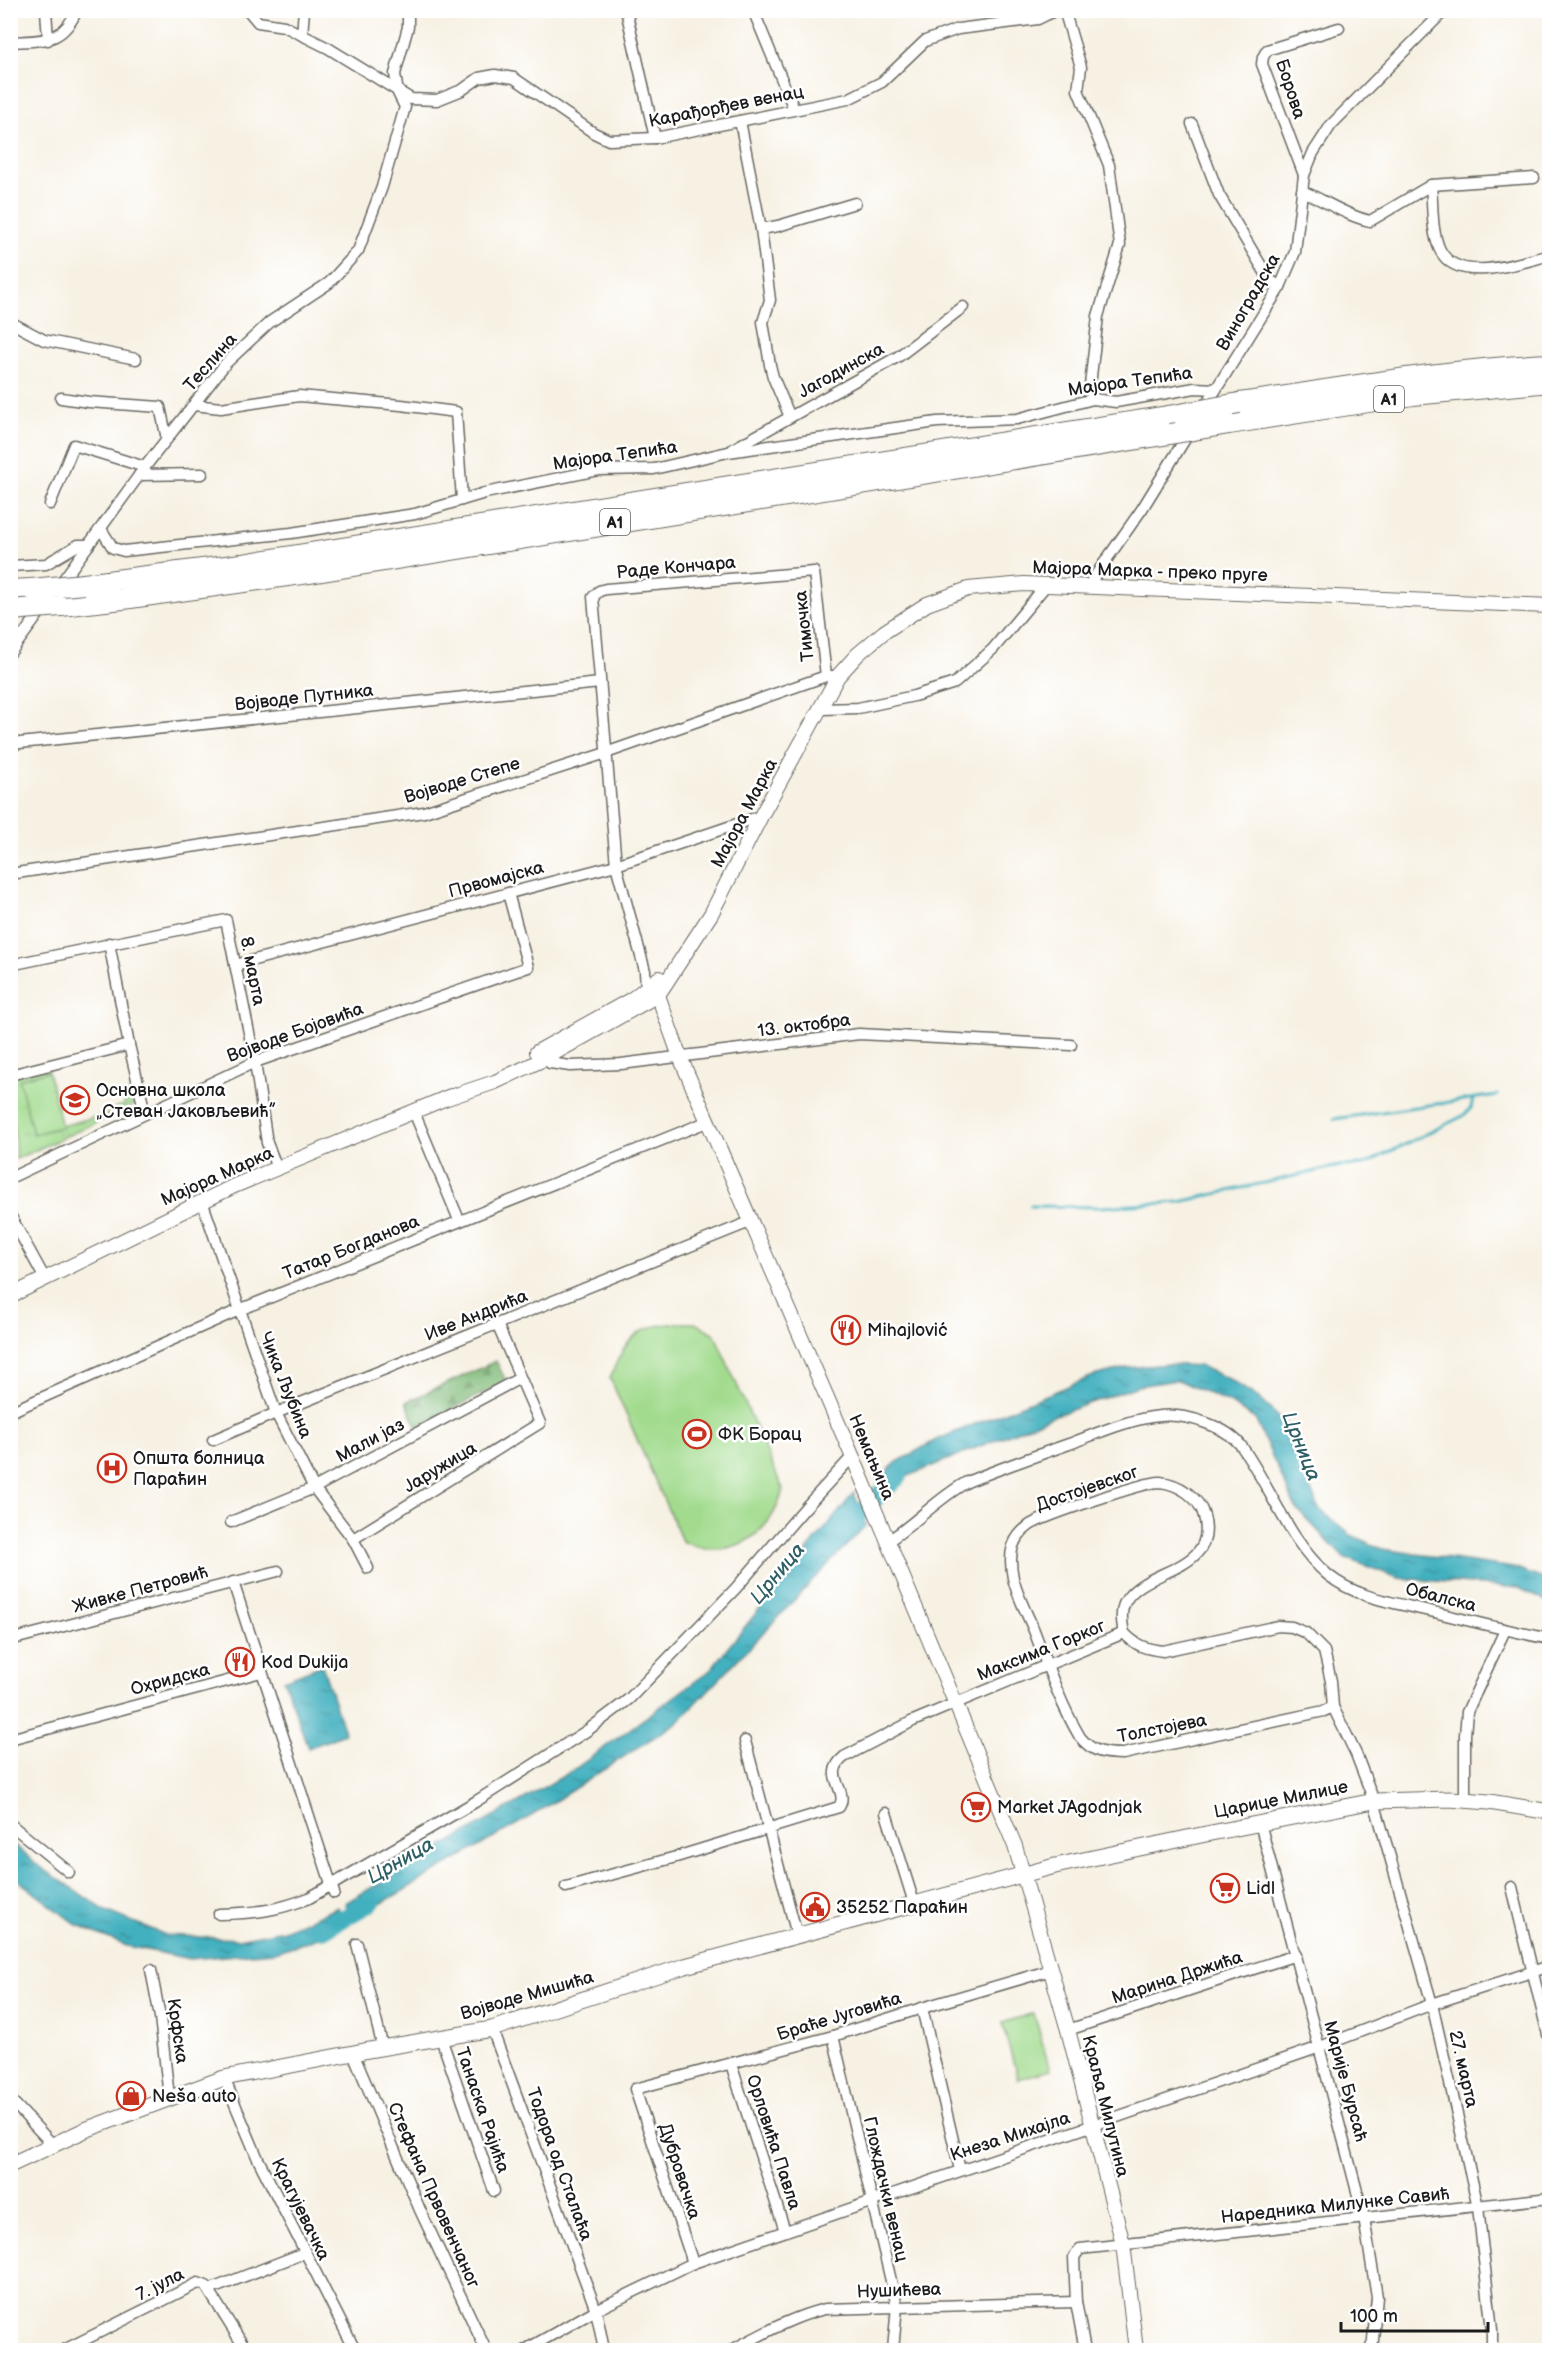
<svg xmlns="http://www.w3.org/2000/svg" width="1560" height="2361" font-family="'Balsamiq Sans',sans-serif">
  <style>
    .grass { fill: url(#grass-tufts); stroke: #5f7c55; stroke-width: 1.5 }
    .forest { fill: url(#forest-firs); stroke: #4e6c4a; stroke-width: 1.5 }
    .park { fill: #a2db8e; stroke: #5f7c55; stroke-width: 1.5 }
    .water { fill: url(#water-ripples); stroke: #30666e; stroke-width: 1.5 }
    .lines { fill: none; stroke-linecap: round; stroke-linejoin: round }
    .stream { stroke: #43b0bf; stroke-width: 3 }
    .river { stroke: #43b0bf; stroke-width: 18 }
    .minor-casing { stroke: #696762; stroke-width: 13 }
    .tertiary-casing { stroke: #696762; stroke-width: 16 }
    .secondary-casing { stroke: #696762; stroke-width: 17 }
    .motorway-casing { stroke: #696762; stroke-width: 22 }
    .minor { stroke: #fff; stroke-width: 10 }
    .tertiary { stroke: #fff; stroke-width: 14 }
    .secondary { stroke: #fff; stroke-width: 15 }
    .motorway { stroke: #fff; stroke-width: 20 }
    .motorway-bridge-casing { stroke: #696762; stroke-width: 22; stroke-linecap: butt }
    .motorway-bridge { stroke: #fff; stroke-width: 20 }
    .labels { text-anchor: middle; stroke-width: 5; stroke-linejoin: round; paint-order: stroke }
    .shield { fill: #fff; stroke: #606060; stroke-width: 1.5 }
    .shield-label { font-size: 16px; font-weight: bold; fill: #1c1c1c }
    .street-label { font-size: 18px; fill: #1c1c1c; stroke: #fff }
    .poi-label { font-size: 18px; fill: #1c1c1c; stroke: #fff; text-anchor: start }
    .water-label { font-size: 20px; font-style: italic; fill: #2e5f65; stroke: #fff }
  </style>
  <defs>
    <pattern id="grass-tufts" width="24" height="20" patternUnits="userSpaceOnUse" patternTransform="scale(1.5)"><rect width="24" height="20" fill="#a2db8e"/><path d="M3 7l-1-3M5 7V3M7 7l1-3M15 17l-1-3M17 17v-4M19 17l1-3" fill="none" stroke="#8bbb7a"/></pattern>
    <pattern id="forest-firs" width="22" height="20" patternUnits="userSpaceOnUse" patternTransform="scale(1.5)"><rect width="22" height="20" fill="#81bb79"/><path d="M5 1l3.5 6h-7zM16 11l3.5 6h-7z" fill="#699762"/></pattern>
    <pattern id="water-ripples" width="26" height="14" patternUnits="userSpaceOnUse" patternTransform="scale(1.5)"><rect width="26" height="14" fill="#43b0bf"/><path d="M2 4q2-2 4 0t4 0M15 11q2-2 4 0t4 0" fill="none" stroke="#378e9a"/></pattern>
  </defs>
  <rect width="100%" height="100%" fill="#fff"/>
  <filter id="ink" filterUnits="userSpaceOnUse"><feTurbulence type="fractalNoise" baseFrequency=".0167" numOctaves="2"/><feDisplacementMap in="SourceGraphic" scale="12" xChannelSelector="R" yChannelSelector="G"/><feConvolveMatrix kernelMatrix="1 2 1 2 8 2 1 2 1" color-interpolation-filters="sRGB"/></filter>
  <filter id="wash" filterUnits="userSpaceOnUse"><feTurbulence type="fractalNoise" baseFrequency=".008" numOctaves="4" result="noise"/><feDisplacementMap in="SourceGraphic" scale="24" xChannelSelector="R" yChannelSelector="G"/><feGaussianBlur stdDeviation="1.35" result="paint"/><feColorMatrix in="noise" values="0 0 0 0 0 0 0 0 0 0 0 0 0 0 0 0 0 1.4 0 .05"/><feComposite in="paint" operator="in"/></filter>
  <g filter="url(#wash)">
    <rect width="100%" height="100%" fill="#f7f1e3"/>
    <path class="grass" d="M 47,1067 L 48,1071 L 20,1079 L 35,1133 L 114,1112 L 114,1108 L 125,1105 L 124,1100 L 129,1098 L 128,1093 L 138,1090 L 139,1096 L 135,1105 L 16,1159 L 10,1076 Z"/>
    <path class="forest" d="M 496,1361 L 506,1381 L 417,1428 L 406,1402 Z"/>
    <g class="park">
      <path d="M 48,1071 L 62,1127 L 33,1134 L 19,1079 Z"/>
      <path d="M 676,1323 L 695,1323 L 714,1333 L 783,1489 C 772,1536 728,1564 682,1541 L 610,1378 C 618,1359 626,1337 647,1329 C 655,1325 667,1325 676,1323 Z"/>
      <path d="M 1034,2013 L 1050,2070 L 1018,2079 L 1002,2023 Z"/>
    </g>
    <g class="water">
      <path d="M 1167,1364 L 1200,1366 L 1229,1379 L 1259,1398 L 1293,1431 L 1300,1465 L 1319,1509 L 1351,1535 L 1382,1549 L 1514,1568 L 1549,1581 L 1549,1603 L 1519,1588 L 1398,1578 L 1343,1557 L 1296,1508 L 1255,1419 L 1228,1402 L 1178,1380 L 1138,1386 L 1048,1418 L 906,1477 L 884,1496 L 877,1480 L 897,1462 L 936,1440 L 1093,1376 L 1126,1368 Z"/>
      <path d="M 854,1493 L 866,1525 L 678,1722 L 538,1812 L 355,1919 L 345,1903 L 572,1771 L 708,1672 Z"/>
      <path d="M 322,1665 L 345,1734 L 308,1748 L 284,1680 Z"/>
      <path d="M 11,1842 L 38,1865 L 106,1911 L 166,1935 L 238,1939 L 284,1930 L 338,1907 L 345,1925 L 313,1940 L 274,1952 L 190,1959 L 127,1946 L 78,1926 L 11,1875 Z"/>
    </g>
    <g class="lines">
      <g class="stream">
        <path d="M 1334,1119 L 1497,1095"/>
        <path d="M 1030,1206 L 1101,1207 L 1180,1202 L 1339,1166 L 1363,1165 L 1463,1116 L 1471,1108 L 1473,1099"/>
      </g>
      <g class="river">
        <path d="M 845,1527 L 899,1476"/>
        <path d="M 323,1930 L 372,1902"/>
      </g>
    </g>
  </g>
  <g filter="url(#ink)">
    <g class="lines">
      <g class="minor-casing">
        <g id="minor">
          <path d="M 46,10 L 48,40"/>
          <path d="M 248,10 L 258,22 L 284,26 L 328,48 L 411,99 L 437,100 L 462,90 L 479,78 L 495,75 L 514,78 L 594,133 L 609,140 L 655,138 L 848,99 L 882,82 L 925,41 L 958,29 L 1038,19 L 1056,10"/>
          <path d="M 626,10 L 655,138"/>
          <path d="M 753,10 L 794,109"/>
          <path d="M 1061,10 L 1065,13 L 1081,67 L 1078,90 L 1109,165 L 1120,245 L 1098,316 L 1090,385 L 1093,399"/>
          <path d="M 302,35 L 304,10"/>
          <path d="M 10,42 C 43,40 62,44 77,10"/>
          <path d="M 740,121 L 761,229 L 770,300 L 763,322 L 770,365 L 773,377 L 790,417"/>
          <path d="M 1192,124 L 1219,195 L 1269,279 L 1280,287"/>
          <path d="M 1304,175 L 1262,64 L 1263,57 L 1267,50 L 1339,28"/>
          <path d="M 1431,185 C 1433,205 1431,231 1440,250 C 1458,286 1521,262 1550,255"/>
          <path d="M 1302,191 C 1324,200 1346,216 1370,221 L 1431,185 L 1534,178"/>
          <path d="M 761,229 L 778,226 L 855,203"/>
          <path d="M 10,322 L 44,340 L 136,359"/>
          <path d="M 61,398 L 89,402 L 160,407 L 167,439"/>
          <path d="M 194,405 L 221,408 L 299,396 L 401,405 L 456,412 L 462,500"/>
          <path d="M 1203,410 L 1280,287 L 1295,252 L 1304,175 L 1313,153 L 1331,125 L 1445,10"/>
          <path d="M 733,449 L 899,356 L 963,307"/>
          <path d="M 139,475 L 202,474"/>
          <path d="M 50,504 L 74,445 L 145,467"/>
          <path d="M 101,529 L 113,548 L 124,551 L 291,533 L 415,514 L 485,493 L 599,470 L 654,469 L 728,452 L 937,422 L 1017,419 L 1093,399 L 1116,402 L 1195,388 L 1216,389"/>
          <path d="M 10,566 L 46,564 L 78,545 L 89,545"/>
          <path d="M 1088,586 L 1142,509 L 1190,431"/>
          <path d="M 58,587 L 148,463 L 226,363 L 270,322 L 329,283 L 358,251 L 382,187 L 405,107 L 398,93 L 395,74 L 408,27 L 408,10"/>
          <path d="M 10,653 L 44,607"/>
          <path d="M 821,709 L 858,708 L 914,696 L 955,683 L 993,649 L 1047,584"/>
          <path d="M 10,744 L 600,683"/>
          <path d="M 10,874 L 424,812 L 606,753 L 826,676 L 838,676"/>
          <path d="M 109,943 L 129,1045 L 145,1113"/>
          <path d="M 10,965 L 226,920 L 255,1062 L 267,1143 L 277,1168"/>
          <path d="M 235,965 L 616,865 L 761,816"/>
          <path d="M 646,989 L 645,971 L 616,865 L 593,597 L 599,591 L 606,589 L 814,572 L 826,676"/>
          <path d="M 544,1059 L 550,1063 L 570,1066 L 621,1064 L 859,1034 L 1071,1045"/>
          <path d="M 10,1075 L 129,1045"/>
          <path d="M 414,1112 L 459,1220"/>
          <path d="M 10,1178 L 255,1062 L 528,967 L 508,893"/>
          <path d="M 202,1201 L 276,1413 L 314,1488 L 353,1539 L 368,1568"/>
          <path d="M 10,1215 L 45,1279"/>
          <path d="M 10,1412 L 239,1310 L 709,1121"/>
          <path d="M 213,1440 L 276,1413 L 752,1221"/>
          <path d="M 231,1522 L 314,1488 L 520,1378"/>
          <path d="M 353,1539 L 540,1423 L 497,1324"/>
          <path d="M 888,1541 C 916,1523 938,1498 967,1482 C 1001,1468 1035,1456 1069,1444 C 1098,1433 1129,1419 1160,1416 C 1185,1413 1227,1426 1242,1447 C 1271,1488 1289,1542 1328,1575 C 1356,1598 1396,1603 1430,1611 C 1470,1621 1509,1631 1550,1639"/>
          <path d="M 233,1582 L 334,1893"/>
          <path d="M 1124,1633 C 1136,1646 1146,1649 1163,1651 L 1278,1626 L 1292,1627 L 1306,1633 L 1324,1651 L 1331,1681 L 1333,1707 L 1356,1754 L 1374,1801 L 1432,2004 L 1478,2207 L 1492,2330 L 1492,2350"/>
          <path d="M 1124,1633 C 1122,1623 1120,1612 1125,1602 C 1143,1567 1219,1573 1204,1516 C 1199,1497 1179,1484 1160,1482 C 1144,1482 1044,1516 1030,1525 C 1023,1530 1016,1537 1013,1546 C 1010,1555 1011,1568 1013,1578 C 1017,1596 1028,1615 1035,1633 C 1048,1668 1061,1705 1080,1737 C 1092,1752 1104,1754 1123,1754 L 1324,1711 L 1333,1707"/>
          <path d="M 10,1640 L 278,1571"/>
          <path d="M 10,1739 L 261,1672"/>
          <path d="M 745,1741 L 797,1935"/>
          <path d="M 1465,1800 L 1465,1735 L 1467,1712 L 1505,1630"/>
          <path d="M 886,1813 L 914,1903"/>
          <path d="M 1260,1823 L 1364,2218 L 1377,2297 L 1372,2350"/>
          <path d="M 10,1824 L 69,1872"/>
          <path d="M 566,1887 L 676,1857 L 839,1807 C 850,1790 821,1776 844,1757 L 913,1721 L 1124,1633"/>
          <path d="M 1512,1887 L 1550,2043"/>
          <path d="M 219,1914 C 255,1913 276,1911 309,1898 L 475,1802 L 588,1730 L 629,1699 L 736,1588 L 805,1508 L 852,1457"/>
          <path d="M 357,1944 L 383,2048"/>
          <path d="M 151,1970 L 160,2017 L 169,2097"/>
          <path d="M 922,2008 L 960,2170"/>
          <path d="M 492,2029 L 596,2310 L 604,2350"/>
          <path d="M 1068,2030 L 1296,1955"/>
          <path d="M 833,2036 L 897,2306 L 893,2350"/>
          <path d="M 441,2038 L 494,2191"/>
          <path d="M 353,2053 L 420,2210 L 486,2350"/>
          <path d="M 731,2064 L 785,2231"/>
          <path d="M 224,2078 L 258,2159 L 355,2350"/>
          <path d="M 10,2099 L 52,2144"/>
          <path d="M 693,2263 L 635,2089 L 833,2036 L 922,2008 L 1051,1970"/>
          <path d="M 209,2290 L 304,2253"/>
          <path d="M 64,2350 L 198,2283 L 206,2286 L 246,2350"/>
          <path d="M 525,2350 L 596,2310 L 693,2263 L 1320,2047 L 1432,2004 L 1550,1966"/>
          <path d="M 732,2350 C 763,2334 791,2317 825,2309 L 1076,2302"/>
          <path d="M 1085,2350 L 1076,2302 L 1074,2257 L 1080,2249 L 1550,2198"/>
        </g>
      </g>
      <g class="tertiary-casing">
        <g id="tertiary">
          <path d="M 654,984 L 680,1057 L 857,1467 L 1015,1846 L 1068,2030 L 1123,2244 L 1136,2350"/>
          <path d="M 537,1052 L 632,999 L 659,978"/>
          <path d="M 444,1099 L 495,1082 L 544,1059 L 658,995 L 711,914 L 761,816 L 838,676 L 858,654 L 884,632 L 927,604 L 968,589 L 1024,584 L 1550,606"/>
          <path d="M 10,1296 L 234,1186 L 451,1096"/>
        </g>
      </g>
      <g class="secondary-casing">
        <path id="secondary" d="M 10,2165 L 85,2130 L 224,2078 L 369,2050 L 492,2029 L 685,1966 L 1055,1866 L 1206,1834 L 1374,1801 L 1450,1799 L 1489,1802 L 1550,1812"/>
      </g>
      <g class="motorway-casing">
        <g id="motorway">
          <path d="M 1239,403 C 1342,388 1445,369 1550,364"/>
          <path d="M 1229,424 L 1413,395 L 1550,382"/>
          <path d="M 84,584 L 242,564 L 1180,414"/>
          <path d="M 10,590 L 31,589"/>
          <path d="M 61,606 L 123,599 L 309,573 L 1170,434"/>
        </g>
      </g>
      <use href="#minor" class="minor"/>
      <use href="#tertiary" class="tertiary"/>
      <use href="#secondary" class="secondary"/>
      <use href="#motorway" class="motorway"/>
      <g class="motorway-bridge-casing">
        <g id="motorway-bridge">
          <path d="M 1180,414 L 1239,403"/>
          <path d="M 1170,434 L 1229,424"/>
          <path d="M 31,589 L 84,584"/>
          <path d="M 10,610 L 61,606"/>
        </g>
      </g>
      <use href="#motorway-bridge" class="motorway-bridge"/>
    </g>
  </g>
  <defs>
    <g id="school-ring" transform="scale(1.5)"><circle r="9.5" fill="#fff" stroke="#c8321e" stroke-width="1.5"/><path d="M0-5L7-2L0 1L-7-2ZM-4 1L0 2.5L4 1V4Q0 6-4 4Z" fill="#c8321e"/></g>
    <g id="restaurant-ring" transform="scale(1.5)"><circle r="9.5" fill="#fff" stroke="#c8321e" stroke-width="1.5"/><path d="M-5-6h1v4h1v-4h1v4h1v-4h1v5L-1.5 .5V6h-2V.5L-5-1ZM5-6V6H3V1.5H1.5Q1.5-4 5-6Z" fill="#c8321e"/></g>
    <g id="stadium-ring" transform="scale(1.5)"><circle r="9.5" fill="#fff" stroke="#c8321e" stroke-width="1.5"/><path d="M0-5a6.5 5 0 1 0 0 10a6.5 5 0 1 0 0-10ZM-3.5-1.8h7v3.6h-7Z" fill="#c8321e"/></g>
    <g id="hospital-ring" transform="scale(1.5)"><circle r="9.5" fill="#fff" stroke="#c8321e" stroke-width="1.5"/><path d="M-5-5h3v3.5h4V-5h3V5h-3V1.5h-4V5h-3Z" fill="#c8321e"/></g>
    <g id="supermarket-ring" transform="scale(1.5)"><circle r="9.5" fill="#fff" stroke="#c8321e" stroke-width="1.5"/><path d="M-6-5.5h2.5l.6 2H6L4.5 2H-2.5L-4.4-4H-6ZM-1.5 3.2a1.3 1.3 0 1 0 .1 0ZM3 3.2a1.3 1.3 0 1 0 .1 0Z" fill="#c8321e"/></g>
    <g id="civic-ring" transform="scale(1.5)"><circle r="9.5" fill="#fff" stroke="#c8321e" stroke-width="1.5"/><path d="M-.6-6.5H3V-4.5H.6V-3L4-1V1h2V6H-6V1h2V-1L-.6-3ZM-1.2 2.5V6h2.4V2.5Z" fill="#c8321e"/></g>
    <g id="shop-ring" transform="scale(1.5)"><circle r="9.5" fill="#fff" stroke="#c8321e" stroke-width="1.5"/><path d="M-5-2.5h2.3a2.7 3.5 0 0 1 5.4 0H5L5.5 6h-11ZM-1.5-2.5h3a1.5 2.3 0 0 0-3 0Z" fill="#c8321e"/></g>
  </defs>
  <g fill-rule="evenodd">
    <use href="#school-ring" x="75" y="1100"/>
    <use href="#restaurant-ring" x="846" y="1330"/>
    <use href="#stadium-ring" x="697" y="1434"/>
    <use href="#hospital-ring" x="112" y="1468"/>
    <use href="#restaurant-ring" x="240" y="1662"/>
    <use href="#supermarket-ring" x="976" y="1807"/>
    <use href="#supermarket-ring" x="1225" y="1888"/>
    <use href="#civic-ring" x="815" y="1907"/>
    <use href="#shop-ring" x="131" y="2096"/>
  </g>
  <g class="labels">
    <g class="shield">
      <rect x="1374" y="386" width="30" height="26" rx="4.5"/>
      <rect x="600" y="509" width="30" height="26" rx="4.5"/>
    </g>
    <g class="shield-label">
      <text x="1389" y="405">A1</text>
      <text x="615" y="528">A1</text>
    </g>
    <g class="street-label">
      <text transform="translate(1291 89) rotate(72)" y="6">Борова</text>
      <text transform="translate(726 106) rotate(-11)" y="6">Карађорђев венац</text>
      <text transform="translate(1248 302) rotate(-60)" y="6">Виноградска</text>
      <text transform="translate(210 362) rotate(-49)" y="6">Теслина</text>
      <text transform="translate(841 370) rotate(-29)" y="6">Јагодинска</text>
      <text transform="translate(1130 381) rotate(-8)" y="6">Мајора Тепића</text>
      <text transform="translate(615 455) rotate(-8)" y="6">Мајора Тепића</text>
      <text transform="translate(676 567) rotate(-5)" y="6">Раде Кончара</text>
      <text transform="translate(1150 571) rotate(2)" y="6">Мајора Марка - преко пруге</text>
      <text transform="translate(804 626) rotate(-96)" y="6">Тимочка</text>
      <text transform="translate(304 697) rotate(-6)" y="6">Војводе Путника</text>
      <text transform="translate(462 780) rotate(-17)" y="6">Војводе Степе</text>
      <text transform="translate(744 813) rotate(-62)" y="6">Мајора Марка</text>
      <text transform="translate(496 879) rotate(-15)" y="6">Првомајска</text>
      <text transform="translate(253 971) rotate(79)" y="6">8. марта</text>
      <text transform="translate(804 1025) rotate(-7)" y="6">13. октобра</text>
      <text transform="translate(295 1032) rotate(-20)" y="6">Војводе Бојовића</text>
      <text transform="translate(217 1176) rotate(-24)" y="6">Мајора Марка</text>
      <text transform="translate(351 1247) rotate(-22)" y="6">Татар Богданова</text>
      <text transform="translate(476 1315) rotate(-22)" y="6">Иве Андрића</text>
      <text transform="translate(286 1385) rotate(68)" y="6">Чика Љубина</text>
      <text transform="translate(370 1440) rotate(-28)" y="6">Мали јаз</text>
      <text transform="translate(872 1457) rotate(67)" y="6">Немањина</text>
      <text transform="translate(440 1467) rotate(-31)" y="6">Јаружица</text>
      <text transform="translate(1087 1488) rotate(-19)" y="6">Достојевског</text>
      <text transform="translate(140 1589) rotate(-15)" y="6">Живке Петровић</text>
      <text transform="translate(1441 1597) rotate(14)" y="6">Обалска</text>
      <text transform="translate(1041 1650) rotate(-22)" y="6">Максима Горког</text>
      <text transform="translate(170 1679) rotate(-15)" y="6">Охридска</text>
      <text transform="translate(1162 1728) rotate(-11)" y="6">Толстојева</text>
      <text transform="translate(1281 1799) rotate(-11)" y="6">Царице Милице</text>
      <text transform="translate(1177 1977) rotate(-18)" y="6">Марина Држића</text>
      <text transform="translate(527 1995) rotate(-16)" y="6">Војводе Мишића</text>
      <text transform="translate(839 2016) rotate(-17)" y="6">Браће Југовића</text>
      <text transform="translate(178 2031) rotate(82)" y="6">Крфска</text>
      <text transform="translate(1464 2069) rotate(77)" y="6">27. марта</text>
      <text transform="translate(1346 2081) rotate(75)" y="6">Марије Бурсаћ</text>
      <text transform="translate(1106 2106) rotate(76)" y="6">Краља Милутина</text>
      <text transform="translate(483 2110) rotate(71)" y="6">Танаска Рајића</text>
      <text transform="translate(1010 2136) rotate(-18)" y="6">Кнеза Михајла</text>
      <text transform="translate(774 2142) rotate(72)" y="6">Орловића Павла</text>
      <text transform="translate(560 2164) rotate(70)" y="6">Тодора од Сталаћа</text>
      <text transform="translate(680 2171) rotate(72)" y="6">Дубровачка</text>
      <text transform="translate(886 2189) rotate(77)" y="6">Глождачки венац</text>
      <text transform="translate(434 2195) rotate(66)" y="6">Стефана Првовенчаног</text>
      <text transform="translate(1335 2205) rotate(-6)" y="6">Наредника Милунке Савић</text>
      <text transform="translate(301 2209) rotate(64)" y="6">Крагујевачка</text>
      <text transform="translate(160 2284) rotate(-27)" y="6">7. јула</text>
      <text transform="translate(899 2290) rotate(-2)" y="6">Нушићева</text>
    </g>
    <g class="poi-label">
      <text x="96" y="1096">Основна школа<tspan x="96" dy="21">„Стеван Јаковљевић”</tspan></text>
      <text x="867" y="1336">Mihajlović</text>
      <text x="718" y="1440">ФК Борац</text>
      <text x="133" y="1464">Општа болница<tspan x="133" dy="21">Параћин</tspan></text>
      <text x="261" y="1668">Kod Dukija</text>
      <text x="997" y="1813">Market JAgodnjak</text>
      <text x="1246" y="1894">Lidl</text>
      <text x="836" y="1913">35252 Параћин</text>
      <text x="152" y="2102">Neša auto</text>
    </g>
    <g class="water-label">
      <text transform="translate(1302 1446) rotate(68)" y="7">Црница</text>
      <text transform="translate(777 1573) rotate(-50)" y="7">Црница</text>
      <text transform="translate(400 1860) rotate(-30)" y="7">Црница</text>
    </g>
  </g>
  <rect width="1560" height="2361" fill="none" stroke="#fff" stroke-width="36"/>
  <path d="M1341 2322v9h147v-9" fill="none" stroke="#1c1c1c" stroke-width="3"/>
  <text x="1350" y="2322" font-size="18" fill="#1c1c1c" stroke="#ffffff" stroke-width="4.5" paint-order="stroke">100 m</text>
</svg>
